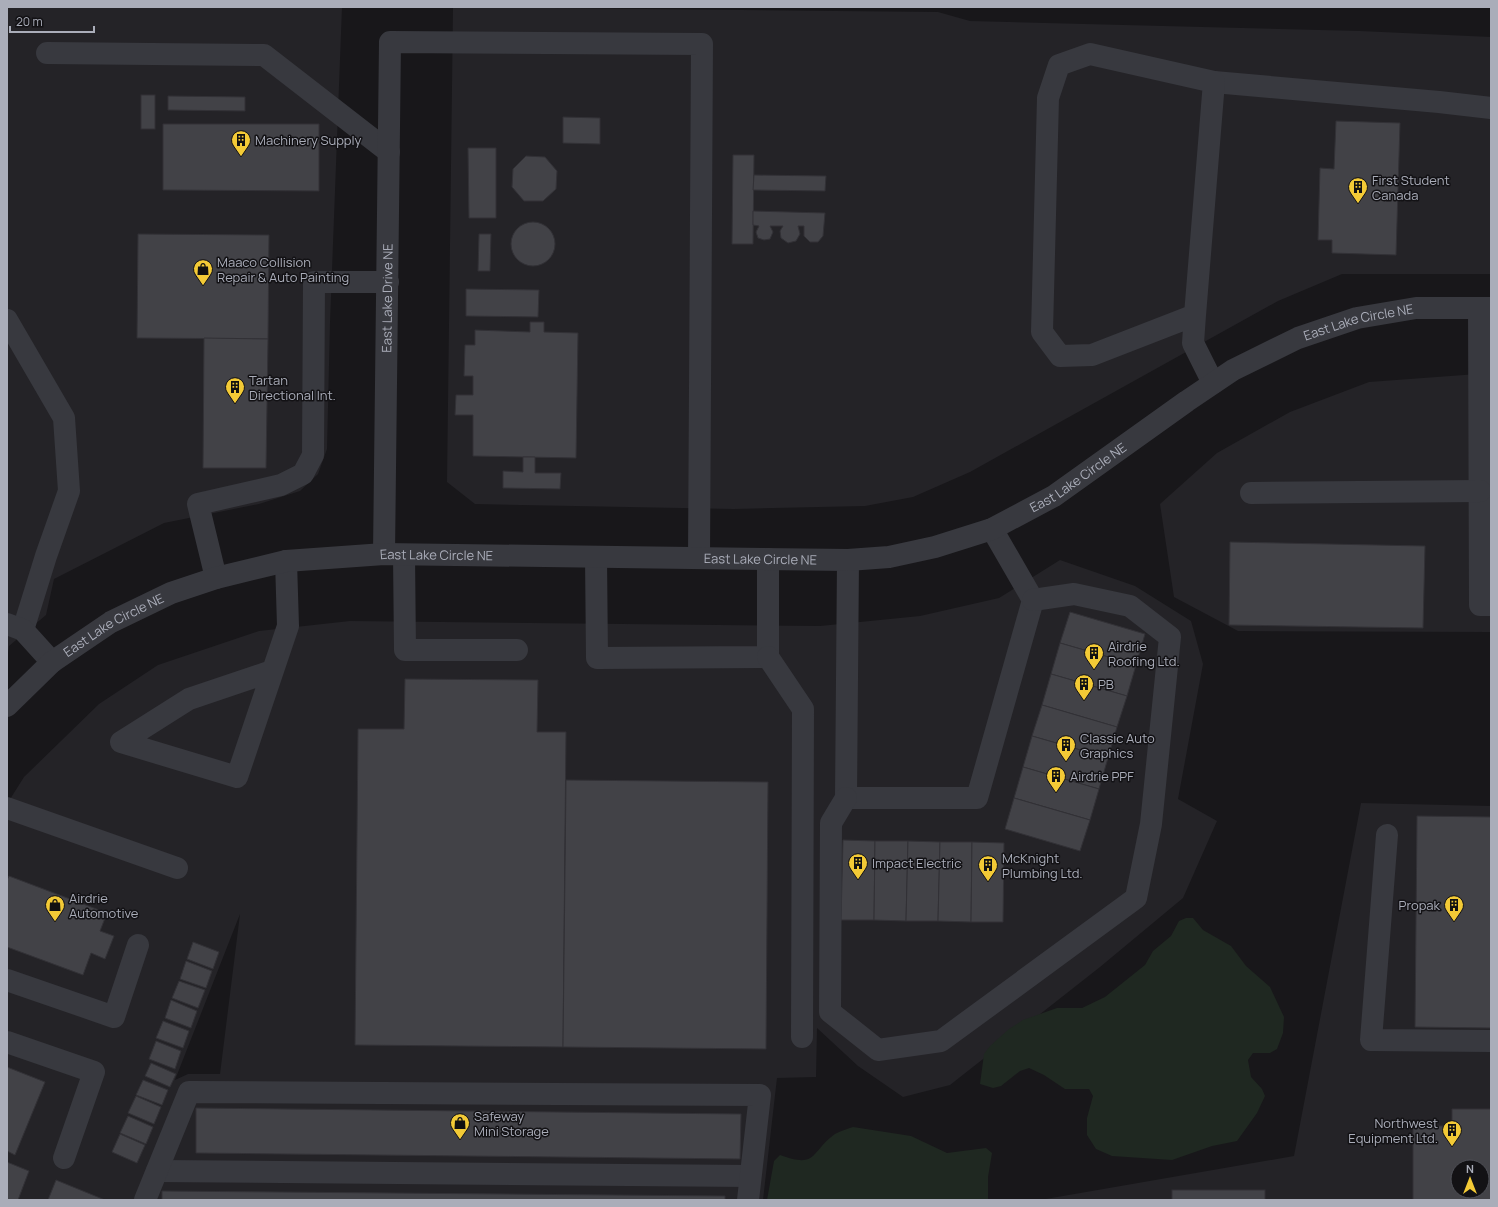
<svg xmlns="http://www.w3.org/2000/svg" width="1498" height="1207" font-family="Manrope,sans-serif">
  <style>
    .built { fill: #242327; fill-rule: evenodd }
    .green { fill: #1f2821 }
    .building { fill: #424247; stroke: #323136; fill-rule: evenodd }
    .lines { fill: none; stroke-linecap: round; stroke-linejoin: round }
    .minor { stroke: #38393f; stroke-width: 22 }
    .labels { text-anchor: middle; stroke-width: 3; stroke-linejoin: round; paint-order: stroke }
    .poi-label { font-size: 13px; fill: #aaadb9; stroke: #131215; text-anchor: start }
    .street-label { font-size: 13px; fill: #aaadb9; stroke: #131215 }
  </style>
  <rect width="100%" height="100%" fill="#18171a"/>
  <g class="built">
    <path d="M 7,7 L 342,7 L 330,323 L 327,449 L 318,474 L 300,491 L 259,504 L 164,523 L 54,579 L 46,615 L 9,646 L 7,660 Z"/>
    <path d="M 453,7 L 938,12 L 970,21 L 1360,31 L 1491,37 L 1491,274 L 1342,274 L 1278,301 L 970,472 L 913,497 L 865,506 L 734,509 L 475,504 L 447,482 Z"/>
    <path d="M 1491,373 L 1491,632 L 1238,631 L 1174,597 L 1160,504 L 1217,453 L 1290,412 L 1369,382 Z"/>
    <path d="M 1060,560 L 1135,586 L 1191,621 L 1203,664 L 1178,799 L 1217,821 L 1183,898 L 1100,967 L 950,1085 L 903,1097 L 858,1066 L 817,1028 L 816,1077 L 777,1078 L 763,1200 L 7,1200 L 7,804 L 24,777 L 99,704 L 158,665 L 259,631 L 350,621 L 820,626 L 920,616 L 999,598 ZM 240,914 L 220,1074 L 188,1074 L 175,1080 Z"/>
    <path d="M 1361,803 L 1491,806 L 1491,1200 L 1040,1200 L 1294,1156 ZM 1458,1167 L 1482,1167 L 1482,1191 L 1458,1191 Z"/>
  </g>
  <g class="green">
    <path d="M 1186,918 L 1193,918 L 1203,930 L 1231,946 L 1246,966 L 1270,987 L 1284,1017 L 1283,1033 L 1277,1049 L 1270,1053 L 1253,1053 L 1248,1060 L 1251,1077 L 1262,1089 L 1265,1096 L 1257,1113 L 1237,1141 L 1212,1146 L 1172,1160 L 1112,1156 L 1096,1149 L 1087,1135 L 1087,1118 L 1093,1096 L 1089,1089 L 1065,1089 L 1044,1075 L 1029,1068 L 1020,1071 L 1001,1086 L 993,1088 L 980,1084 L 984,1054 L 990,1046 L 1009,1029 L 1023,1020 L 1057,1008 L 1082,1008 L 1105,997 L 1145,965 L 1153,951 L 1171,936 L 1179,921 Z"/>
    <path d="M 853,1127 L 911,1136 L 947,1153 L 986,1148 L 992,1153 L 988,1177 L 988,1200 L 767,1200 L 774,1161 L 780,1155 C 818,1169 810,1152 835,1134 C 840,1131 847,1129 853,1127 Z"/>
  </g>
  <g class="building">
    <rect x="141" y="95" width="14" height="34"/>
    <path d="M 168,96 L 245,97 L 245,111 L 168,110 Z"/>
    <path d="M 563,117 L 600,118 L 600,144 L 563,143 Z"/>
    <path d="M 1336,121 L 1400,123 L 1396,255 L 1332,253 L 1332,240 L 1318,240 L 1320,168 L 1334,169 Z"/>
    <path d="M 163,124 L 319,124 L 319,191 L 163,190 Z"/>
    <path d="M 468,148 L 496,148 L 496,218 L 469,218 Z"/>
    <path d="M 733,155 L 754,155 L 753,244 L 732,244 Z"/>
    <path d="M 526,156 L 545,157 L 557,171 L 556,189 L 543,201 L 524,201 L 512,187 L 513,169 Z"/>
    <path d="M 754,175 L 826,176 L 825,191 L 753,190 Z"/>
    <path d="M 753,211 L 825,213 L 823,236 L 818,242 L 810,242 L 804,236 L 804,226 L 798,226 L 800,234 L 796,241 L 788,243 L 781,238 L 780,231 L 783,226 L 770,226 L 773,232 L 770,239 L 764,240 L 758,238 L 756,232 L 759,226 L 753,225 Z"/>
    <circle cx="533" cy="244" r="22"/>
    <path d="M 138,234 L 269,235 L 268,339 L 137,338 Z"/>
    <path d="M 479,234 L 491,234 L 490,271 L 478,271 Z"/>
    <path d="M 466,289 L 539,290 L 538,317 L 466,316 Z"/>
    <path d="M 530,322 L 544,322 L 544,332 L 578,333 L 576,458 L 473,456 L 473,415 L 455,415 L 456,395 L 473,395 L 473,376 L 464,376 L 465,345 L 475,345 L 475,330 L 530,332 Z"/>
    <path d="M 204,338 L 268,339 L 266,468 L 203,468 Z"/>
    <path d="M 523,457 L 535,457 L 535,473 L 561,473 L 560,489 L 503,488 L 503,471 L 523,472 Z"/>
    <path d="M 1230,542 L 1425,546 L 1423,628 L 1229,625 Z"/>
    <path d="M 1070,612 L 1145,634 L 1136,665 L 1060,643 Z"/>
    <path d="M 1060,643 L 1136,665 L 1127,696 L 1051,674 Z"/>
    <path d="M 1051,674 L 1127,696 L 1117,727 L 1042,705 Z"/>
    <path d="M 405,679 L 538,680 L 537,732 L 566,732 L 563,1047 L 355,1045 L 358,729 L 404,729 Z"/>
    <path d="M 1042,705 L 1117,727 L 1108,758 L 1032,736 Z"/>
    <path d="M 1032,736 L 1108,758 L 1099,789 L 1023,767 Z"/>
    <path d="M 1023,767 L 1099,789 L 1090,820 L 1014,798 Z"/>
    <path d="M 566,780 L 768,782 L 766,1049 L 563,1047 Z"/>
    <path d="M 1014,798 L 1090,820 L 1080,851 L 1005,829 Z"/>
    <path d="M 1417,816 L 1491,817 L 1491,1028 L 1415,1027 Z"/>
    <path d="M 843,840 L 875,841 L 874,920 L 841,920 Z"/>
    <path d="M 875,841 L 908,841 L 906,921 L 874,920 Z"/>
    <path d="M 908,841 L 940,842 L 938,921 L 906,921 Z"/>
    <path d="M 940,842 L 972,842 L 971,922 L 938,921 Z"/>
    <path d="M 972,842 L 1004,843 L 1003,922 L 971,922 Z"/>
    <path d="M 9,876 L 107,913 L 100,931 L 114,936 L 105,959 L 91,953 L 83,975 L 7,947 L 7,880 Z"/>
    <path d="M 193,942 L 219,952 L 213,969 L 187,959 Z"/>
    <path d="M 186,961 L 212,971 L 206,988 L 180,979 Z"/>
    <path d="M 179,981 L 205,990 L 198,1008 L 172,998 Z"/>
    <path d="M 171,1000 L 197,1011 L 191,1028 L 165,1018 Z"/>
    <path d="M 163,1021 L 189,1031 L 183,1048 L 156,1038 Z"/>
    <path d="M 156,1041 L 181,1051 L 175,1069 L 149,1059 Z"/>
    <path d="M 151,1063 L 176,1074 L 170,1087 L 145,1076 Z"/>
    <path d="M 7,1067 L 45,1082 L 15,1155 L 7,1151 Z"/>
    <path d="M 143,1080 L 168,1090 L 162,1105 L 136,1095 Z"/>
    <path d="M 136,1096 L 161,1107 L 154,1124 L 128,1113 Z"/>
    <path d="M 196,1108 L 741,1114 L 740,1159 L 196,1153 Z"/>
    <path d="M 1452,1109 L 1491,1109 L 1491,1200 L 1413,1200 L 1413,1126 L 1452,1126 ZM 1458,1167 L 1482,1167 L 1482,1191 L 1458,1191 Z"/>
    <path d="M 128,1116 L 153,1127 L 146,1144 L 120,1133 Z"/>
    <path d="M 120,1134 L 145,1145 L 137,1163 L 112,1152 Z"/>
    <path d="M 7,1162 L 29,1171 L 18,1200 L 7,1200 Z"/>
    <path d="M 56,1180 L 105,1200 L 48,1200 Z"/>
    <rect x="1172" y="1190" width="93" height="10"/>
    <path d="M 162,1191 L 725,1196 L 725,1200 L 162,1200 Z"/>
  </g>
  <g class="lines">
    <g class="minor">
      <path d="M 47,53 L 264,55 L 389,152"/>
      <path d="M 1214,82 L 1439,102 L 1491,108"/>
      <path d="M 1479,308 L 1480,605 L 1491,605"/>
      <path d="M 1195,315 L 1092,355 L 1060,356 L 1042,332 L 1048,98 L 1059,65 L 1090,54 L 1214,82 L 1195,315 L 1193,343 L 1213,383"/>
      <path d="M 7,320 L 64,418 L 69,491 L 46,556 L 23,630"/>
      <path d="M 1251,493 L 1480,491"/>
      <path id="s1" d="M 384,554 L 390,42 L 702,44 L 699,558"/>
      <path d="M 404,555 L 405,650 L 517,650"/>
      <path d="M 596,557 L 597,658 L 768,657 L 768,559"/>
      <path d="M 848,560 L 846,798 L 977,798 L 1033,600 L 992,529"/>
      <path d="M 216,578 L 198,504 L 281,485 L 303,474 L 313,455 L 314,282 L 388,282"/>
      <path d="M 7,624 L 23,630 L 52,662"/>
      <path d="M 768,657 L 803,709 L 802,1037"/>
      <path d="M 272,671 L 189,699 L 121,742 L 237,777 L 288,626 L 286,561"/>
      <path id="s2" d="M 7,706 L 52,662 L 111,622 L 171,593 L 216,578 L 286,561 L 384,554 L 848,560 L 889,557 L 935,547 L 992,529 L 1054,496 L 1187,401 L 1233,370 L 1298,338 L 1357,318 L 1416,308 L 1491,308"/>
      <path d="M 846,798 L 831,823 L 830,1012 L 878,1050 L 941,1041 L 1136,898 L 1151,824 L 1170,637 L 1130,606 L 1074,594 L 1033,600"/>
      <path d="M 7,808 L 177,868"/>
      <path d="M 1387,835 L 1371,1040 L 1491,1041"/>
      <path d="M 7,980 L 114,1017 L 138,945"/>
      <path d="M 7,1042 L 94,1072 L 64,1158"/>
      <path d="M 157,1171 L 750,1176"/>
      <path d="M 145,1200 L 189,1092 L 760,1095 L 748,1200"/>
    </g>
  </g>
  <defs>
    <g id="building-pin" transform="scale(1)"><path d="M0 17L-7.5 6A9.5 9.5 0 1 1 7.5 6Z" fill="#f3ca36" stroke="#131215"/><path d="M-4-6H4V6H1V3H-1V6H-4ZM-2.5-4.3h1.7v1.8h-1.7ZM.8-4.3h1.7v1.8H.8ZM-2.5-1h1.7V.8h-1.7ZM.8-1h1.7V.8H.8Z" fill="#111"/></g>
    <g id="shop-pin" transform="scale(1)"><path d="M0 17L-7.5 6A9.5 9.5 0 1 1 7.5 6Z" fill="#f3ca36" stroke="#131215"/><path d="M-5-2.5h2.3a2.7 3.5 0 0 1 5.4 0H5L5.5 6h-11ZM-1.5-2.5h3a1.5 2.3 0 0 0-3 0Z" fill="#111"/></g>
  </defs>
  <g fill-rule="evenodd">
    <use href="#building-pin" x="241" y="140"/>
    <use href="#building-pin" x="1358" y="187"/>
    <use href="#shop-pin" x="203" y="269"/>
    <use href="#building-pin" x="235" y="387"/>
    <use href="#building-pin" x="1094" y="653"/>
    <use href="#building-pin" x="1084" y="684"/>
    <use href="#building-pin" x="1066" y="745"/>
    <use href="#building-pin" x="1056" y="776"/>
    <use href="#building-pin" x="858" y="863"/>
    <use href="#building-pin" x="988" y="865"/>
    <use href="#shop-pin" x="55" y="905"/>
    <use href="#building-pin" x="1454" y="905"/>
    <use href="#shop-pin" x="460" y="1123"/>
    <use href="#building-pin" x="1452" y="1130"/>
  </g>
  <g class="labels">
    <g class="poi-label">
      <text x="255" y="145">Machinery Supply</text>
      <text x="1372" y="185">First Student<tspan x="1372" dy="15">Canada</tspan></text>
      <text x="217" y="267">Maaco Collision<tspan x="217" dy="15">Repair &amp; Auto Painting</tspan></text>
      <text x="249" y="385">Tartan<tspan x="249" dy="15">Directional Int.</tspan></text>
      <text x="1108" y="651">Airdrie<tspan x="1108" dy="15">Roofing Ltd.</tspan></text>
      <text x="1098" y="689">PB</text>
      <text x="1080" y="743">Classic Auto<tspan x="1080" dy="15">Graphics</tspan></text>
      <text x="1070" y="781">Airdrie PPF</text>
      <text x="1002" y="863">McKnight<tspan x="1002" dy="15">Plumbing Ltd.</tspan></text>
      <text x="872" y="868">Impact Electric</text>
      <text x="69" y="903">Airdrie<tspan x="69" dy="15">Automotive</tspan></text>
      <text x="1440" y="910" text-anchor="end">Propak</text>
      <text x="474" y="1121">Safeway<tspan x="474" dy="15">Mini Storage</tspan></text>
      <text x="1438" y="1128" text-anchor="end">Northwest<tspan x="1438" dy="15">Equipment Ltd.</tspan></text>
    </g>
    <g class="street-label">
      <text dy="5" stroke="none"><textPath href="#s1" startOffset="256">East Lake Drive NE</textPath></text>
      <text dy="5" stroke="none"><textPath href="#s2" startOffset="1455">East Lake Circle NE</textPath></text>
      <text dy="5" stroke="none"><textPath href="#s2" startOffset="1131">East Lake Circle NE</textPath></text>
      <text dy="5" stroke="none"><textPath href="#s2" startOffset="471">East Lake Circle NE</textPath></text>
      <text dy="5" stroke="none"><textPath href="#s2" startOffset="795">East Lake Circle NE</textPath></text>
      <text dy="5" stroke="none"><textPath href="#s2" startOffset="135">East Lake Circle NE</textPath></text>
    </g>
  </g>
  <rect width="1498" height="1207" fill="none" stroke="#aaadb9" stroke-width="16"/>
  <g transform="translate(1470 1179)"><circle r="19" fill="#131215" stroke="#4f5057"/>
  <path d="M0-3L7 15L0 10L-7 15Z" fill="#f3ca36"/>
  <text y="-6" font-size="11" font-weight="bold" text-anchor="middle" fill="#aaadb9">N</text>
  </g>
  <path d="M10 26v6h84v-6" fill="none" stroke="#aaadb9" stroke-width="2"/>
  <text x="16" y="26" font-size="12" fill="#aaadb9" stroke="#131215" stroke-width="3" paint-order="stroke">20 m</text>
</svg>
